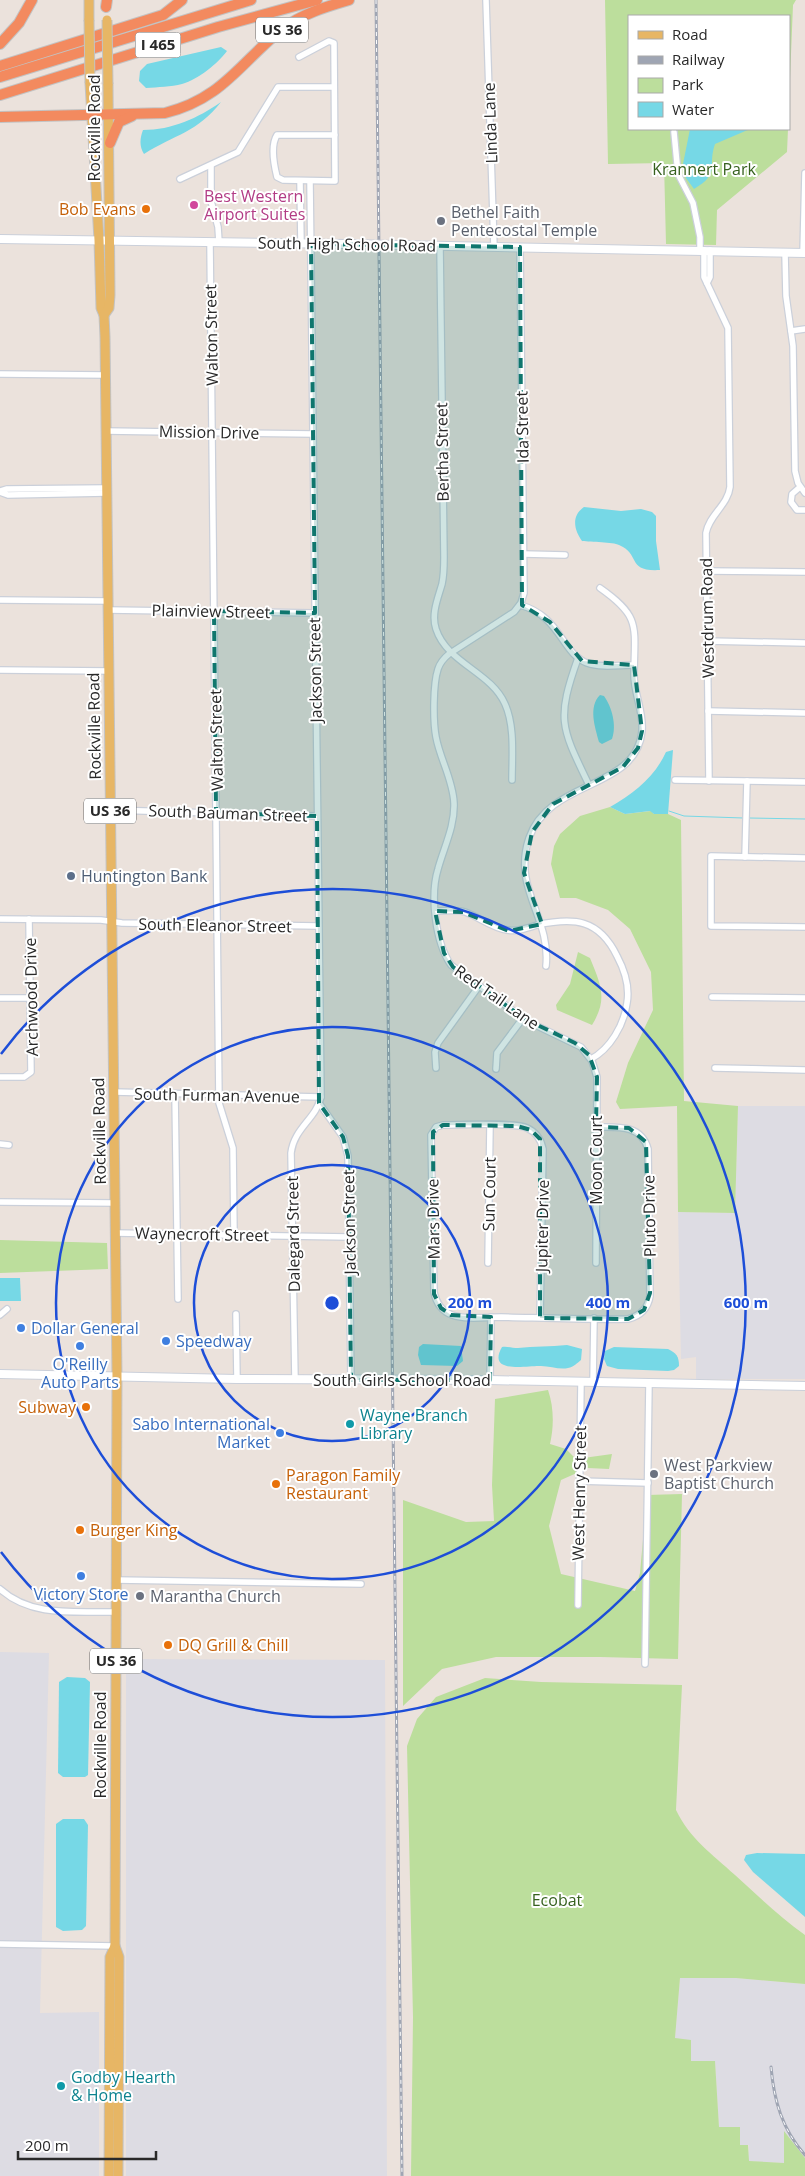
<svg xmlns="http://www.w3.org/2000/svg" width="805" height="2176" font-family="'Open Sans',sans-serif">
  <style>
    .industrial { fill: #dddce3 }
    .green { fill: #bcde9c }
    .water { fill: #76d8e6 }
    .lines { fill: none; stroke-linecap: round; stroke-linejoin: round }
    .stream { stroke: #76d8e6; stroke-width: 1 }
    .street-casing { stroke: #cbd0da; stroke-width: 8 }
    .secondary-casing { stroke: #cbd0da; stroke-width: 10 }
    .primary-casing { stroke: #c3c3c3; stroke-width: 11 }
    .highway-casing { stroke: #c3c3c3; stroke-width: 12 }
    .street { stroke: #fff; stroke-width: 5.5 }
    .secondary { stroke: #fff; stroke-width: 8 }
    .primary { stroke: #e7b665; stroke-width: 9 }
    .highway { stroke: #f38a5f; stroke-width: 10 }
    .rail-casing { stroke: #9fa5b3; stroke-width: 3 }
    .rail { stroke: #fff; stroke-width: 1; stroke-dasharray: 4; stroke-linecap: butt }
    .secondary-bridge-casing { stroke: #cbd0da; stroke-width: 10; stroke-linecap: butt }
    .primary-bridge-casing { stroke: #c3c3c3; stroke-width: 11; stroke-linecap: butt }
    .secondary-bridge { stroke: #fff; stroke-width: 8 }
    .primary-bridge { stroke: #e7b665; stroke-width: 9 }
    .marked { fill: #0f766e; fill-opacity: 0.2; stroke: #0f766e; stroke-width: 4; stroke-dasharray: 10 6; stroke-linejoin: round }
    .ring { fill: none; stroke: #1d4ed8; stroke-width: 2.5 }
    .hotel-dot { fill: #d1479c; stroke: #fff; stroke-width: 2 }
    .food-dot { fill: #e8710a; stroke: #fff; stroke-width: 2 }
    .worship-dot { fill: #6b7280; stroke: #fff; stroke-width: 2 }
    .service-dot { fill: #5c6f8a; stroke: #fff; stroke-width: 2 }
    .shop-dot { fill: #3f7fe0; stroke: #fff; stroke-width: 2 }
    .culture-dot { fill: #0f9aa8; stroke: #fff; stroke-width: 2 }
    .labels { text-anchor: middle; stroke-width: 4; stroke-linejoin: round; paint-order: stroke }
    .shield { fill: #fff; stroke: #696969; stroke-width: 1 }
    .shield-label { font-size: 15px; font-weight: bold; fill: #292929 }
    .street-label { font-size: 16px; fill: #292929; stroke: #fff }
    .park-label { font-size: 16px; fill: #36611e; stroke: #fff }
    .hotel-label { font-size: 16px; fill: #b23c85; stroke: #fff; text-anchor: start }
    .food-label { font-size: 16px; fill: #c56008; stroke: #fff; text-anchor: start }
    .worship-label { font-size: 16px; fill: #5b616d; stroke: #fff; text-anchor: start }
    .service-label { font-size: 16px; fill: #4e5e75; stroke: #fff; text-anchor: start }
    .shop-label { font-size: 16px; fill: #366cbe; stroke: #fff; text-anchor: start }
    .culture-label { font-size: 16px; fill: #0d838f; stroke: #fff; text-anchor: start }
    .centre { fill: #1d4ed8; stroke: #fff; stroke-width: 2.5 }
    .ring-label { font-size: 15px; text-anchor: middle; font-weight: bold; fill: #1d4ed8; stroke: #fff; stroke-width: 4; stroke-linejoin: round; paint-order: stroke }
  </style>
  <rect width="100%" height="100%" fill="#ebe2dc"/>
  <g class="industrial">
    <path d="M 738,1106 L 805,1106 L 805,1379 L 696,1379 L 696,1357 L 681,1359 L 678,1212 L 735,1213 Z"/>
    <path d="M 0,1652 L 49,1653 L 40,2013 L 99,2012 L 99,2176 L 0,2176 Z"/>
    <path d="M 126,1659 L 385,1660 L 387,2176 L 126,2176 Z"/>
    <path d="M 680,1978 L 736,1978 L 805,1984 L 805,2158 L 784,2132 L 784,2163 L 748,2161 L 749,2145 L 740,2145 L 719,2127 L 715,2061 L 690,2061 L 675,2038 Z"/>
  </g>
  <g class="green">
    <path d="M 605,0 L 796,0 L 793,5 L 789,103 L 789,16 L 629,16 L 629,129 L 788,129 L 787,152 L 717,210 L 716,245 L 666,244 L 664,163 L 608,164 Z"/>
    <path d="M 610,807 L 625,814 L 651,811 L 654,814 L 668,814 L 681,820 L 684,1101 L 738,1106 L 735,1213 L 678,1212 L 677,1106 L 620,1109 L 616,1102 L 628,1063 L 653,1010 L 651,972 L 630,929 L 608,910 L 576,898 L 560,898 L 551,864 L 554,846 L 560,834 L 580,816 Z"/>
    <path d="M 578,952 L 590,958 C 601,985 608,999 592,1025 L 557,1010 L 556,1005 L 570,984 Z"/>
    <path d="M 0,1240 L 107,1243 L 108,1269 L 0,1273 Z"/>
    <path d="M 548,1390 C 554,1407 554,1427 550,1444 L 566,1449 L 576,1459 L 612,1454 L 609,1469 L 588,1468 L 561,1480 L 549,1526 L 561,1574 L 635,1591 L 640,1573 L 647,1495 L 682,1494 L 678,1659 L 600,1657 L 496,1657 L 442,1669 L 403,1706 L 403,1500 L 466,1522 L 494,1521 L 492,1485 L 495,1399 Z"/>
    <path d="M 485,1678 L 541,1682 L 682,1685 L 676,1810 C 690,1839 712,1854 735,1875 C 758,1896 780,1917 805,1935 L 805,1984 L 736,1978 L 680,1978 L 675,2038 L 691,2040 L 691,2061 L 715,2061 L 719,2127 L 740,2127 L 740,2145 L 748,2145 L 749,2161 L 784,2163 L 784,2131 L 805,2158 L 805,2176 L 411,2176 L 413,2017 L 407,1746 L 417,1719 L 436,1697 Z"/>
  </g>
  <g class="water">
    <path d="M 221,47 L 227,51 C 217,64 199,79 182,84 C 171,87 158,87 146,88 L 139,81 L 140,71 L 147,64 Z"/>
    <path d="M 221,102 C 198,132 174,135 144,154 C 139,146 140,138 143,130 C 172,130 198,118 221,102 Z"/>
    <path d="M 690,129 L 750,129 L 715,144 C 707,167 721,173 694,189 L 686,178 L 683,164 Z"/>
    <path d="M 584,507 L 621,511 L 641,509 L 652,512 L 656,516 L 656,541 L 660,570 C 626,572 641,554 619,545 C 613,542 591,542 582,541 C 574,530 571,516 584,507 Z"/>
    <path d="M 600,695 L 604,696 C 612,707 617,726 612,739 L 602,744 L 599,742 C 595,727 588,707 600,695 Z"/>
    <path d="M 673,750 L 668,814 L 654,814 L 650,811 L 625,814 L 610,807 C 634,793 654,778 666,752 Z"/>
    <path d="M 0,1278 L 20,1278 L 21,1301 L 0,1301 Z"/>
    <path d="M 423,1344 L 461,1346 L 463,1361 L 457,1366 L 421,1365 L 418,1355 L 419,1347 Z"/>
    <path d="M 567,1345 L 582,1349 L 581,1360 C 577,1363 574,1367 568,1368 C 560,1370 550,1366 541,1366 C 529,1365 486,1375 502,1347 C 507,1346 512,1348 518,1348 C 534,1346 550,1347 567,1345 Z"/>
    <path d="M 614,1347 L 668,1349 C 676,1353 679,1356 679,1366 L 674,1370 L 668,1371 L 618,1369 L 607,1366 L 604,1359 L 605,1351 Z"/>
    <path d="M 67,1677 L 85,1678 L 90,1682 L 88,1775 L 85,1777 L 63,1777 L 58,1773 L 59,1682 Z"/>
    <path d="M 63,1819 L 84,1819 L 88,1825 L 86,1926 L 82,1930 L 63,1931 L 56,1927 L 56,1824 Z"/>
    <path d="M 757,1853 L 805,1854 L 805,1917 L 753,1872 L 744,1860 L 746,1855 Z"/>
  </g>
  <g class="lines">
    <g class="stream">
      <path d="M 669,811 L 684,816 L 743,818"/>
      <path d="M 749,818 L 805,819"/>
    </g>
    <g class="street-casing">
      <g id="street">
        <path d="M 486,0 L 494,247"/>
        <path d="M 299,57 L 329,41 L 334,43 L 335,181 L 283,180 L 277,177 C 274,165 270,146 277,135 L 335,135"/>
        <path d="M 674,132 L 678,174 L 693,203 L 700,237 L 700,250"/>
        <path d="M 211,166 L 211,201 L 218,227 L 219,242"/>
        <path d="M 180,179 L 238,152 L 278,87 L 334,87"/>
        <path d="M 300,181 L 301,244"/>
        <path d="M 210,242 L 219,1103 L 233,1148 L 234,1235"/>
        <path d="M 440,246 L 444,557 C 444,566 444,575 442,584 C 438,598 431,614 436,629 C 447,663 491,672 505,704 C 515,726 512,756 512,780"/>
        <path d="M 520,247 L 524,593 L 521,603 L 514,612 L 449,654 C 444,658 440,663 438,669 C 433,684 433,721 436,737 C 440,759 453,780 454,803 C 455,826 444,847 438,869 C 430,895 435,942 451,965 L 527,1021 L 581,1047 L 592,1061 L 597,1077 L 596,1263"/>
        <path d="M 704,250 L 704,277 L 728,328 L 730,487 C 728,505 709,515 706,533 L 709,781"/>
        <path d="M 785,253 L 786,296 L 793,346 L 795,471 L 798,483 L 805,493"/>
        <path d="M 803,253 L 805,173"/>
        <path d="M 707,283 L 710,277 L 710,250"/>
        <path d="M 791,331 L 805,329"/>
        <path d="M 0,374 L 106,375"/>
        <path d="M 106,431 L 313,434"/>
        <path d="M 800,487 L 792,494 L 791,502 L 797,510 L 805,510"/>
        <path d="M 0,491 L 7,489 L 106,488"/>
        <path d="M 0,492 L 8,495 L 106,493"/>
        <path d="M 524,554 L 565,555"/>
        <path d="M 706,571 L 805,572"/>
        <path d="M 0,600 L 108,601"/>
        <path d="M 520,605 C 561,616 561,653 587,663 C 601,668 619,665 634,665"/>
        <path d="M 108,610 L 315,613"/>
        <path d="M 707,641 L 805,643"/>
        <path d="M 578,658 C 556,720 561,727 589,785"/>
        <path d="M 0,670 L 109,671"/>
        <path d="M 708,711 L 805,713"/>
        <path d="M 675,780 L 805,782"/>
        <path d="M 110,810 L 317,816"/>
        <path d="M 745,857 L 747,781"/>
        <path d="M 805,858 L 711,856 L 711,926 L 805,927"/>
        <path d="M 435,911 C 445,911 456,909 465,912 C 479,917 492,928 507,930 C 517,932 528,928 537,925 C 574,917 599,919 617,956 C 625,971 630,986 627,1003 C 624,1025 610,1049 591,1059"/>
        <path d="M 0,919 L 101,920 L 122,923 L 318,926"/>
        <path d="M 546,966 C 551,917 512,889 529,838 C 550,778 636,791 642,731 C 644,711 633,692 634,672 C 635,625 640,616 600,588"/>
        <path d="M 712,997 L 805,998"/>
        <path d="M 0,998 L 31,998"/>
        <path d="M 436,1068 L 435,1052 L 438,1043 L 479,986"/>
        <path d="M 715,1068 L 805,1070"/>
        <path d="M 496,1069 L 497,1053 L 523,1018"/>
        <path d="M 0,1077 L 24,1077 L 31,1072 L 29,919"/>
        <path d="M 114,1092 L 321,1097"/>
        <path d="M 175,1094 L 178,1299"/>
        <path d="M 319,1103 L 343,1137 L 348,1156 L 351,1380"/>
        <path d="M 0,1144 L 9,1145"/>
        <path d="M 0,1202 L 115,1203"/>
        <path d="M 115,1233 L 349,1237"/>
        <path d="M 488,1263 L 490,1125"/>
        <path d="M 236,1314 L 237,1379"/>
        <path d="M 0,1315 L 7,1309"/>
        <path d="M 540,1318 L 543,1149 C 541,1140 536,1132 527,1128 C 514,1122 460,1125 443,1125 L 436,1127 L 431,1135 L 434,1292 C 436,1302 441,1311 452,1315 C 466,1320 486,1317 501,1317 C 543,1318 586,1320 628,1319 C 640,1316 648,1308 650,1296 L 648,1149 C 641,1124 617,1127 596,1127"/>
        <path d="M 295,1380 L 291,1153 C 294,1128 316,1119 321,1097 L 310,181"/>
        <path d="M 490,1380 L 491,1317"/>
        <path d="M 593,1382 L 594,1318"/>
        <path d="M 579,1481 L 648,1483"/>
        <path d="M 116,1580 L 361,1584"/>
        <path d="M 0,1589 C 32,1618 77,1611 116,1612"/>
        <path d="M 578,1605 L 581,1382"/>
        <path d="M 645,1664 L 649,1383"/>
        <path d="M 0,1944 L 115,1946"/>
      </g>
    </g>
    <g class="secondary-casing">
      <g id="secondary">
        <path d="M 0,239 L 345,244"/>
        <path d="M 398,245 L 805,253"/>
        <path d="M 0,1374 L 237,1379 L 490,1380 L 805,1386"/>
      </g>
    </g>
    <g class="primary-casing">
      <g id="primary">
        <path d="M 89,0 L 89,20"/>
        <path d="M 90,83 L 99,240 L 101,308 L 104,315 L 105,337 L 117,1376 L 115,1946 L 119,1957 L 118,2176"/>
        <path d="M 104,315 L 109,308 L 110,295 L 108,84"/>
        <path d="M 109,2176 L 110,1957 L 115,1946"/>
      </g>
    </g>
    <g class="highway-casing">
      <g id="highway">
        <path d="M 106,7 L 107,0"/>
        <path d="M 0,44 L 19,23 L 32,0"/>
        <path d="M 0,66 L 163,15 L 182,0"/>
        <path d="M 0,77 L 251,0"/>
        <path d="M 0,95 L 218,27 L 317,0"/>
        <path d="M 0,117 L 165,113 C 222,99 240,63 282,29 C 302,14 325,7 349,0"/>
        <path d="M 110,143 L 119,122 L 132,116"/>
      </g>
    </g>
    <use href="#street" class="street"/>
    <use href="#secondary" class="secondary"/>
    <use href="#primary" class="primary"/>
    <use href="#highway" class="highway"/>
    <g class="rail-casing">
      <g id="rail">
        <path d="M 376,0 L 402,2176"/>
        <path d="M 771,2067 C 774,2101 782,2129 805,2155"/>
      </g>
    </g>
    <use href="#rail" class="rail"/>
    <g class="secondary-bridge-casing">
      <path id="secondary-bridge" d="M 345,244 L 398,245"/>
    </g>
    <g class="primary-bridge-casing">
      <g id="primary-bridge">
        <path d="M 89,20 L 90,83"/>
        <path d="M 107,20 L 108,84"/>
      </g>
    </g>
    <use href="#secondary-bridge" class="secondary-bridge"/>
    <use href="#primary-bridge" class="primary-bridge"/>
  </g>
  <path class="marked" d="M 311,244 L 520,247 L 522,605 L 550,622 L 582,661 L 634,665 L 642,731 L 638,748 L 623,767 L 553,804 L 532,832 L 524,873 L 542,924 L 509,931 L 463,912 L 435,911 L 444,953 L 453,967 L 525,1019 L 575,1043 L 589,1055 L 597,1077 L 596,1127 L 629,1128 L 646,1142 L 650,1293 L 644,1310 L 628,1319 L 540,1318 L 540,1139 L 531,1130 L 517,1126 L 443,1125 L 433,1132 L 434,1294 L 441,1308 L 451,1315 L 491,1317 L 490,1380 L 351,1380 L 348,1156 L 343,1137 L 319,1103 L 317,816 L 216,813 L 214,611 L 315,613 Z"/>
  <g class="ring">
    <circle cx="332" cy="1303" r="138"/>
    <circle cx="332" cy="1303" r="276"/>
    <path d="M1 1054A414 414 0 1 1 1 1552"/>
  </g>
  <circle class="hotel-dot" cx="194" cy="205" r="5"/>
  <g class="food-dot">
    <circle cx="146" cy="209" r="5"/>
    <circle cx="86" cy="1407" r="5"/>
    <circle cx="276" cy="1484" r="5"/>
    <circle cx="80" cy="1530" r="5"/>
    <circle cx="168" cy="1645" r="5"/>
  </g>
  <g class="worship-dot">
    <circle cx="441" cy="221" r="5"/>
    <circle cx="654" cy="1474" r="5"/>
    <circle cx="140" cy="1596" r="5"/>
  </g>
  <circle class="service-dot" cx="71" cy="876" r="5"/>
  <g class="shop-dot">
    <circle cx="21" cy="1328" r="5"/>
    <circle cx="166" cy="1341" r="5"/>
    <circle cx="80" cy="1346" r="5"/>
    <circle cx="280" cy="1433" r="5"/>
    <circle cx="81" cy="1576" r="5"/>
  </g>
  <g class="culture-dot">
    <circle cx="350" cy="1424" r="5"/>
    <circle cx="61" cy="2086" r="5"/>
  </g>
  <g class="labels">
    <g class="shield">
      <rect x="256" y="17.5" width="52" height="25" rx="4"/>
      <rect x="135.5" y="32.5" width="45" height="25" rx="4"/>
      <rect x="84" y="798.5" width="52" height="25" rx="4"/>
      <rect x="90" y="1648.5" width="52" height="25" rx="4"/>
    </g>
    <g class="shield-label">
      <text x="282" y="35">US 36</text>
      <text x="158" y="50">I 465</text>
      <text x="110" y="816">US 36</text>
      <text x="116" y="1666">US 36</text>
    </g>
    <g class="street-label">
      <text transform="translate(490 123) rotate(-92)" y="6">Linda Lane</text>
      <text transform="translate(94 128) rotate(-90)" y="6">Rockville Road</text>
      <text transform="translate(347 244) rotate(1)" y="6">South High School Road</text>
      <text transform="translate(211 335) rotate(-91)" y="6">Walton Street</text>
      <text transform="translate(522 427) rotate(-91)" y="6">Ida Street</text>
      <text transform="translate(209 432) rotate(1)" y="6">Mission Drive</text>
      <text transform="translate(442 452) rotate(-91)" y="6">Bertha Street</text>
      <text transform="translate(211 611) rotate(1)" y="6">Plainview Street</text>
      <text transform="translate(707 618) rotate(-91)" y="6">Westdrum Road</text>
      <text transform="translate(315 670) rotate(-91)" y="6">Jackson Street</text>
      <text transform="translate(94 726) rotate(-91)" y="6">Rockville Road</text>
      <text transform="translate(216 740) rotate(-91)" y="6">Walton Street</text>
      <text transform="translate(228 813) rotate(2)" y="6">South Bauman Street</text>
      <text transform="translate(215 925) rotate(1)" y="6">South Eleanor Street</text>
      <text transform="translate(31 997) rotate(-91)" y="6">Archwood Drive</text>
      <text transform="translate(497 997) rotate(35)" y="6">Red Tail Lane</text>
      <text transform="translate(217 1095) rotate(1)" y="6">South Furman Avenue</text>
      <text transform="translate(99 1131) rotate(-91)" y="6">Rockville Road</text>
      <text transform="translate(596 1160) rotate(-90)" y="6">Moon Court</text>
      <text transform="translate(489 1194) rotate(-89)" y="6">Sun Court</text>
      <text transform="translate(649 1216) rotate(-91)" y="6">Pluto Drive</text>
      <text transform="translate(433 1219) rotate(-91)" y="6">Mars Drive</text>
      <text transform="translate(349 1222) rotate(-91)" y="6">Jackson Street</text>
      <text transform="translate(542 1226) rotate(-89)" y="6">Jupiter Drive</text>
      <text transform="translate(202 1234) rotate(1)" y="6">Waynecroft Street</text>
      <text transform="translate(293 1234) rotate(-91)" y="6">Dalegard Street</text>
      <text x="402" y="1386">South Girls School Road</text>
      <text transform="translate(579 1493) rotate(-89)" y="6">West Henry Street</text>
      <text transform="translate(100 1745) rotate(-90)" y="6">Rockville Road</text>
    </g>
    <g class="park-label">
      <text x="704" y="175">Krannert Park</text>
      <text x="557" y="1906">Ecobat</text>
    </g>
    <g class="hotel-label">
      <text x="204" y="202">Best Western<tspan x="204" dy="18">Airport Suites</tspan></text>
    </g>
    <g class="food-label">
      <text x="136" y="215" text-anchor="end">Bob Evans</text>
      <text x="76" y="1413" text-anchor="end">Subway</text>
      <text x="286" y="1481">Paragon Family<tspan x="286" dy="18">Restaurant</tspan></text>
      <text x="90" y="1536">Burger King</text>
      <text x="178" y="1651">DQ Grill &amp; Chill</text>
    </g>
    <g class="worship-label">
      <text x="451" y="218">Bethel Faith<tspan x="451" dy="18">Pentecostal Temple</tspan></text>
      <text x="664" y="1471">West Parkview<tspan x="664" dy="18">Baptist Church</tspan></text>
      <text x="150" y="1602">Marantha Church</text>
    </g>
    <g class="service-label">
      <text x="81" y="882">Huntington Bank</text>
    </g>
    <g class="shop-label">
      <text x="31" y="1334">Dollar General</text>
      <text x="176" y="1347">Speedway</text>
      <text x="80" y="1370" text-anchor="middle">O'Reilly<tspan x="80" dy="18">Auto Parts</tspan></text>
      <text x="270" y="1430" text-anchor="end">Sabo International<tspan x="270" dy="18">Market</tspan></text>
      <text x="81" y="1600" text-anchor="middle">Victory Store</text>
    </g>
    <g class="culture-label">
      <text x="360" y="1421">Wayne Branch<tspan x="360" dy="18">Library</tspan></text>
      <text x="71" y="2083">Godby Hearth<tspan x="71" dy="18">&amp; Home</tspan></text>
    </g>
  </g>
  <circle cx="332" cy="1303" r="8" class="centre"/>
  <g class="ring-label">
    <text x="470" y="1308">200 m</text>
    <text x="608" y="1308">400 m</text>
    <text x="746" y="1308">600 m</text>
  </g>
  <rect x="628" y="15" width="162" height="115" fill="#ffffff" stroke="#a9a9a9"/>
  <rect x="638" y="31" width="25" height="8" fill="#e7b665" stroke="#a9a9a9"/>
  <text x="672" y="40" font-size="15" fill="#292929">Road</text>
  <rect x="638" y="56" width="25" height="8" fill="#9fa5b3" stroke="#a9a9a9"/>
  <text x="672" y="65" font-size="15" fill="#292929">Railway</text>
  <rect x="638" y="78" width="25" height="15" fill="#bcde9c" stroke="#a9a9a9"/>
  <text x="672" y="90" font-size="15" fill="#292929">Park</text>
  <rect x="638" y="102" width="25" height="15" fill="#76d8e6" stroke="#a9a9a9"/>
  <text x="672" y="115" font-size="15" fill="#292929">Water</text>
  <path d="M18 2151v8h138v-8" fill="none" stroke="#292929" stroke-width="2.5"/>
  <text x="25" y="2151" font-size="15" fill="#292929" stroke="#ffffff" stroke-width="4" paint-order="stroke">200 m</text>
</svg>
